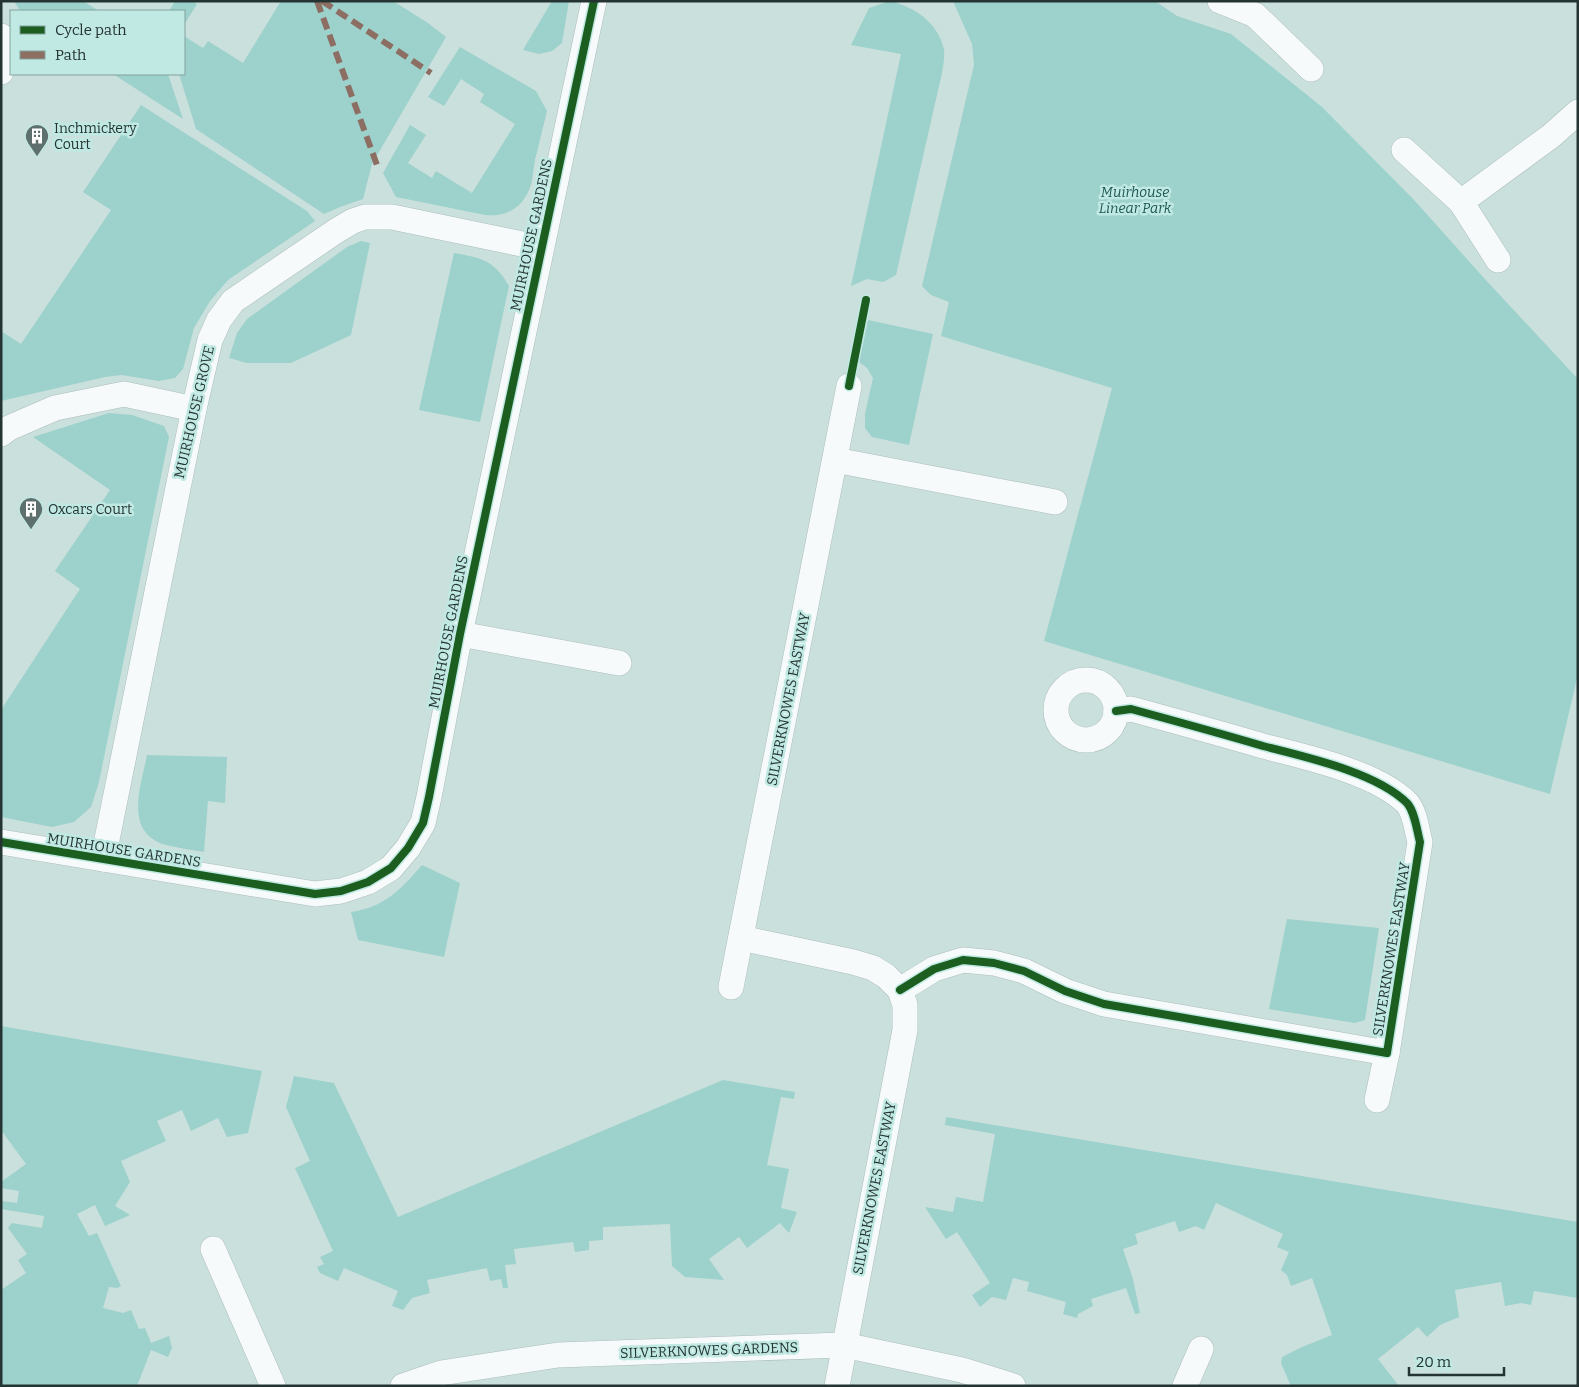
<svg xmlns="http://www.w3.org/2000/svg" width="1579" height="1387" font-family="Bitter,serif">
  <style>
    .green { fill: #9dd1cb }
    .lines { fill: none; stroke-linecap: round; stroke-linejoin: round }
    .minor-casing { stroke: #acbebc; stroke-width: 26 }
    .minor { stroke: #f7fafa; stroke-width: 25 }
    .quiet { stroke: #8d6e63; stroke-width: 6; stroke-dasharray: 12 6; stroke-linecap: butt }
    .cycleway-casing { stroke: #c1e9e4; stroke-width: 11 }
    .cycleway { stroke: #1b5e20; stroke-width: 8 }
    .labels { text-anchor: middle; stroke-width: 5; stroke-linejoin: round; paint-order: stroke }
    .poi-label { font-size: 14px; fill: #243432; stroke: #c1e9e4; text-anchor: start }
    .park-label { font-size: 14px; font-style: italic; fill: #1d5854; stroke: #c1e9e4 }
    .street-label { font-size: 14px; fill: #243432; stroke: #c1e9e4 }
  </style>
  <rect width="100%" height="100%" fill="#cae0dd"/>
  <g class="green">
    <path d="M 14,1 L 83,1 L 99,11 L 20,11 Z"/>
    <path d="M 175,1 L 192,1 L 197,4 L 184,25 L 184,11 L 169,11 Z"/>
    <path d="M 281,1 L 393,1 L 428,23 L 446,37 L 372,164 L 363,199 L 340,207 L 324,214 L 196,129 L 179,74 L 184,74 L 184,36 L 203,48 L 208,41 L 243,63 Z"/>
    <path d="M 552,1 L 569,1 L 562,43 L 552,51 L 539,54 L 523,50 Z"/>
    <path d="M 890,1 C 915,7 938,23 944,49 C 945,57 943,66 942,73 L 896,275 L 883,282 L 867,279 L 851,286 L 901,54 L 851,45 L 869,8 Z"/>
    <path d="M 953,1 L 1155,1 L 1177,16 L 1231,34 L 1322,107 L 1415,201 L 1483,277 L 1578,379 L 1578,674 L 1550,794 L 1044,641 L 1112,388 L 941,336 L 949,302 L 931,295 L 922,286 L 974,65 L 972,44 Z"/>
    <path d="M 460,47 L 536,91 L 547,111 C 543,127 539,144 535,160 C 533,170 533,182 529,190 C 521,209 505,217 485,215 L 396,197 L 383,173 L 410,125 L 426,135 L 408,163 L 432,178 L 436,171 L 472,193 L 515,124 L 480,102 L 484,94 L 461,79 L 444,106 L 428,97 Z"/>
    <path d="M 113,74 L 168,74 L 183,119 Z"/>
    <path d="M 141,105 L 307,211 L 315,221 L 228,280 L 210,301 L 194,328 L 183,369 L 175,378 L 159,381 L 122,375 L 105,377 L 1,401 L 1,331 L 21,344 L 111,210 L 83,192 Z"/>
    <path d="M 361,241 L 370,243 L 351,335 L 291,363 L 247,363 L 229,358 L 237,333 L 247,319 L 347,247 Z"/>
    <path d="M 454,253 C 482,258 494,260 509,286 L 480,422 L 419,410 Z"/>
    <path d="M 868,320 L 933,334 L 909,445 L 872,437 L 865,428 L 865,414 L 873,378 L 867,368 L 859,362 Z"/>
    <path d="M 109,413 L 132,415 L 164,426 L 169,437 L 99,782 L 91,807 L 74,822 L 52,827 L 1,817 L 1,710 L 80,589 L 55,571 L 110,490 L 33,437 Z"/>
    <path d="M 147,755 L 227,757 L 225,803 L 208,801 L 204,852 C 192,850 179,848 166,845 C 123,833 141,786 147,755 Z"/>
    <path d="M 422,865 L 460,883 L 444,957 L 358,940 L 351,912 C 385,907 400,890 422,865 Z"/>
    <path d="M 1287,919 L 1379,928 L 1365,1020 L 1355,1023 L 1269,1009 Z"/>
    <path d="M 1,1026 L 262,1071 L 248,1133 L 227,1137 L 218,1118 L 191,1131 L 182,1110 L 157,1121 L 166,1141 L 121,1161 L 130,1182 L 115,1206 L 130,1215 L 105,1226 L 95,1205 L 77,1214 L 89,1236 L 97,1233 L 121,1286 L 117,1288 L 109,1287 L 103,1308 L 123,1313 L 131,1310 L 139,1329 L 145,1328 L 151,1343 L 169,1336 L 172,1348 L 168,1357 L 151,1350 L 137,1386 L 1,1386 L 1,1290 L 26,1273 L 18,1260 L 27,1254 L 8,1228 L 12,1223 L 42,1228 L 44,1216 L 1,1209 L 1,1201 L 17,1203 L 19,1191 L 1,1188 L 1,1182 L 26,1164 L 1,1130 Z"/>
    <path d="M 294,1076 L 334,1083 L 398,1217 L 723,1080 L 795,1092 L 794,1099 L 781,1097 L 767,1165 L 789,1169 L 781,1208 L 797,1212 L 789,1233 L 780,1223 L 747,1248 L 739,1237 L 709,1259 L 724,1280 L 685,1277 L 672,1266 L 670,1224 L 603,1227 L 603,1240 L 589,1241 L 589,1250 L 575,1252 L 573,1242 L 514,1249 L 516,1264 L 505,1265 L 508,1288 L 503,1288 L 501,1279 L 490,1281 L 487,1268 L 427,1280 L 430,1293 L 412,1298 L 403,1310 L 392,1306 L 398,1291 L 344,1268 L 338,1281 L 320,1273 L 317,1267 L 324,1264 L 320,1257 L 333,1251 L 295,1168 L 310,1161 L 286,1107 Z"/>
    <path d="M 946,1117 L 1578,1222 L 1578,1298 L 1534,1291 L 1531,1305 L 1521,1303 L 1505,1306 L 1501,1282 L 1455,1290 L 1459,1317 L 1440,1325 L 1427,1337 L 1418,1327 L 1378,1359 L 1399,1386 L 1291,1386 L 1281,1363 L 1282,1357 L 1302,1347 L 1332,1335 L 1312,1278 L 1291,1286 L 1287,1275 L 1281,1270 L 1289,1252 L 1277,1247 L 1283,1234 L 1216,1203 L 1204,1230 L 1196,1226 L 1179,1232 L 1175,1221 L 1135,1234 L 1138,1244 L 1123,1249 L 1133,1279 L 1140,1313 L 1135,1314 L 1126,1288 L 1091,1299 L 1093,1306 L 1078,1314 L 1077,1318 L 1063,1314 L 1066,1302 L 1027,1291 L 1029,1282 L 1013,1278 L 1006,1300 L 992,1297 L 980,1307 L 972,1295 L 990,1283 L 957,1232 L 946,1239 L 925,1207 L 953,1212 L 956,1197 L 983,1202 L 995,1134 L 945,1125 Z"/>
  </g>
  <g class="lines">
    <g class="minor-casing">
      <g id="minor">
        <path d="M 1220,1 L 1255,15 L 1311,69"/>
        <path d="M 1,36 C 6,49 6,59 1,72"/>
        <path d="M 1404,150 L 1461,202 L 1498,260"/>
        <path d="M 1461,202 L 1551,136 L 1578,112"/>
        <path d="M 1,434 L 9,428 L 55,408 L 124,394 L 194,409"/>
        <path d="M 835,460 L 1055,502"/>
        <path d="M 460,634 L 619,663"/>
        <circle cx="1086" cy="710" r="30"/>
        <path d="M 1,842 L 315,894 L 341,891 L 368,882 L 391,868 L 408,848 L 423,823 L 429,797 L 460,634 L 594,1"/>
        <path d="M 103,859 L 194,409 L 210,340 L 219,320 L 233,301 L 336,231 L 353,221 L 365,217 L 392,217 L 541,248"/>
        <path d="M 741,938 L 853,962 L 873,968 L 886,976 L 900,990 L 905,1005 L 905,1030 L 837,1386"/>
        <path d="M 731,987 L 849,386"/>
        <path d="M 900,990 L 934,969 L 963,960 L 994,963 L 1024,971 L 1065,991 L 1104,1004 L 1387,1053 L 1420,842 C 1417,831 1415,812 1407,803 C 1376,772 1305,757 1263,746 C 1219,733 1175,721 1131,709 L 1116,711"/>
        <path d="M 1377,1100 L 1387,1053"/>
        <path d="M 213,1249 L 273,1386"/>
        <path d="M 403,1386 L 441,1373 L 558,1355 L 844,1345 L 962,1370 L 1013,1386"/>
        <path d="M 1185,1386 L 1201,1349"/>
      </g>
    </g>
    <use href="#minor" class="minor"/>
    <g class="quiet">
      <path d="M 317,1 L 377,165"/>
      <path d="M 322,1 L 431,73"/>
    </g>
    <g class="cycleway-casing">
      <g id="cycleway">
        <path d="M 849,386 L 866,300"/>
        <path d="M 1,842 L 315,894 L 341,891 L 368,882 L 391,868 L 408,848 L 423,823 L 429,797 L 460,634 L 594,1"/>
        <path d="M 900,990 L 934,969 L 963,960 L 994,963 L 1024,971 L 1065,991 L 1104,1004 L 1387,1053 L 1420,842 C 1417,831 1415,812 1407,803 C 1376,772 1305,757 1263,746 C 1219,733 1175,721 1131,709 L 1116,711"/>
      </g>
    </g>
    <use href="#cycleway" class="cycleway"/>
  </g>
  <defs>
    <g id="building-pin" transform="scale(1.25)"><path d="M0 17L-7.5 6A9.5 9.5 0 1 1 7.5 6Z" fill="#5e706e" stroke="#c1e9e4"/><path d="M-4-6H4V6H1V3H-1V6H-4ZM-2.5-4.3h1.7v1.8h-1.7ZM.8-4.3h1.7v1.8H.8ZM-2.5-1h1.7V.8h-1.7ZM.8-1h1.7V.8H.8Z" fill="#fff"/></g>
  </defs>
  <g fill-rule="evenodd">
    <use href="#building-pin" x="37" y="136"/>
    <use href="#building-pin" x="31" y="509"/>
  </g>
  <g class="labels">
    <g class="poi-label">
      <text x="54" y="133">Inchmickery<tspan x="54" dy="16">Court</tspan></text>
      <text x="48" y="514">Oxcars Court</text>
    </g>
    <g class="park-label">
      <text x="1135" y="197">Muirhouse<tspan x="1135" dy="16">Linear Park</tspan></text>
    </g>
    <g class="street-label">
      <text transform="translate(531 235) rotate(-78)" y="5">MUIRHOUSE GARDENS</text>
      <text transform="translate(194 412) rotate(-77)" y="5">MUIRHOUSE GROVE</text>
      <text transform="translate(448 632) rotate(-79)" y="5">MUIRHOUSE GARDENS</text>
      <text transform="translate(788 699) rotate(-79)" y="5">SILVERKNOWES EASTWAY</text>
      <text transform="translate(124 850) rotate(9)" y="5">MUIRHOUSE GARDENS</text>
      <text transform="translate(1391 949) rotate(-81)" y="5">SILVERKNOWES EASTWAY</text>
      <text transform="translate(874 1188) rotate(-79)" y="5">SILVERKNOWES EASTWAY</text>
      <text transform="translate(709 1350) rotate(-2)" y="5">SILVERKNOWES GARDENS</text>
    </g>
  </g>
  <rect width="1579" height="1387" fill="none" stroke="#243432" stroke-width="5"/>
  <rect x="10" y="10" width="175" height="65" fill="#c1e9e4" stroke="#82a19d"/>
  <rect x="20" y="26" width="25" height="8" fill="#1b5e20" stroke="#82a19d"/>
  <text x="55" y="35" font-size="15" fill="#243432">Cycle path</text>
  <rect x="20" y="51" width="25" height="8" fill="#8d6e63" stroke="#82a19d"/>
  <text x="55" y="60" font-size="15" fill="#243432">Path</text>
  <path d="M1409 1367v8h95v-8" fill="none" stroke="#243432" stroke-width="2.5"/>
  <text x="1416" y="1367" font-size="15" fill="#243432" stroke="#c1e9e4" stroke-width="4" paint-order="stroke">20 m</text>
</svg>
